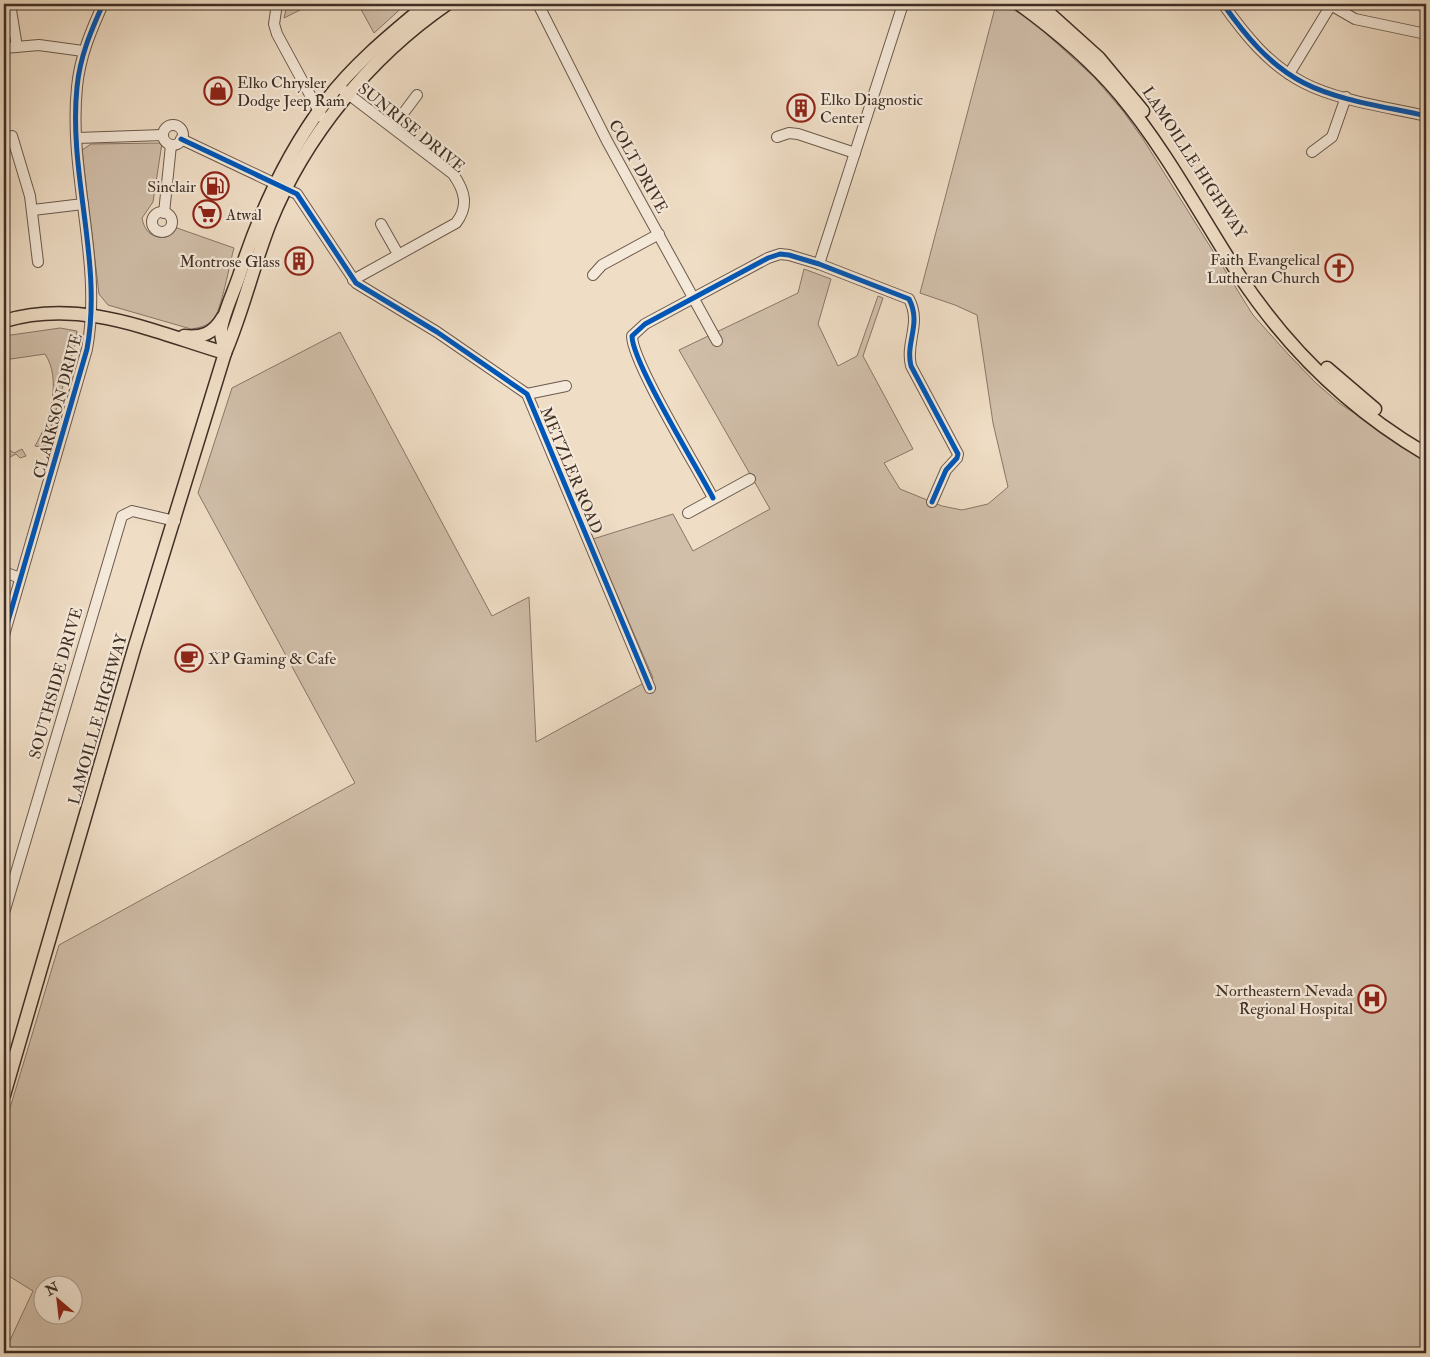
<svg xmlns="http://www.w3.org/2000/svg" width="1430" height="1357" font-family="'IM FELL Double Pica',serif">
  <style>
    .green { fill: #d1bfaa; stroke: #887768; fill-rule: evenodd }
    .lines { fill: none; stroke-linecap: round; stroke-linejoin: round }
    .minor-casing { stroke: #6b5a4d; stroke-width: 12 }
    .major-casing { stroke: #3f2f25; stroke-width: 15 }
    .minor { stroke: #f5e9d9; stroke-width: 10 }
    .major { stroke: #efddc5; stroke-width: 12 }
    .cycleway-casing { stroke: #f5e9d9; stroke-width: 8 }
    .cycleway { stroke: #0057b8; stroke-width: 5 }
    .labels { text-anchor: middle; stroke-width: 4.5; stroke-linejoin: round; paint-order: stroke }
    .poi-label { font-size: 16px; fill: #3f2f25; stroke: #f5e9d9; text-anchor: start }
    .street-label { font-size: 16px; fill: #3f2f25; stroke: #f5e9d9 }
  </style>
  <rect width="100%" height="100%" fill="#efddc5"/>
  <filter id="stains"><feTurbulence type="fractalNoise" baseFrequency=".004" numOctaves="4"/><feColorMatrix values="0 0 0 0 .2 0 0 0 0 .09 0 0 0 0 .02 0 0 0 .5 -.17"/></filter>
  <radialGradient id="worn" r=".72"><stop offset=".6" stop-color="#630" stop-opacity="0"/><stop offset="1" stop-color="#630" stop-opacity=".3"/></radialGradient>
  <g class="green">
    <path d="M 287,4 L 312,4 L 284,18 Z"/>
    <path d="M 358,4 L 406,4 L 374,33 Z"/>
    <path d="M 996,4 L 1004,4 L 1031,20 L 1094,77 L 1123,111 L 1143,139 L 1253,315 L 1288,354 L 1316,383 L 1339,403 L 1426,461 L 1426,1353 L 4,1353 L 33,1291 L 4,1273 L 4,1128 L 59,945 L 355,783 L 198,493 L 232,388 L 340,332 L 492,616 L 529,597 L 536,742 L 653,678 L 593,539 L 673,514 L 693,551 L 770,509 L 679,350 L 798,293 L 804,269 L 831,279 L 818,324 L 838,366 L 857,356 L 878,296 L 883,298 L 863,356 L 913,449 L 884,463 L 900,489 L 942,506 L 962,510 L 988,504 L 1008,487 L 993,423 L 977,315 L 955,305 L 920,293 ZM 42,1284 L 72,1284 L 72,1314 L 42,1314 Z"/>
    <path d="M 162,143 L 153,202 L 142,218 C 146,240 163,241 177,228 L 234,248 C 230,262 221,312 213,320 C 207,326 199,328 191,329 L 108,305 L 99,294 L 82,150 L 91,144 Z"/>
    <path d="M 60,328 L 77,331 L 75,345 L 45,448 L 35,446 C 50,421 62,379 45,354 L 4,360 L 4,336 Z"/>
    <path d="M 4,440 L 7,443 L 4,446 L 14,453 L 22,449 L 26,456 L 20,458 L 16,454 L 4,460 Z"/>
  </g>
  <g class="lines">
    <g class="minor-casing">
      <g id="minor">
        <path d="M 10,4 L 17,47"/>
        <path d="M 277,4 L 274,24 L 277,34 L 322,117"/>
        <path d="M 538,4 L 607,141 L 717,341"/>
        <path d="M 1223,4 C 1245,35 1269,65 1304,83 C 1339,101 1388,107 1426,116"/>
        <path d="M 1329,4 L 1355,19 L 1426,34"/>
        <path d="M 4,48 L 39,45 L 83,51"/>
        <path d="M 1289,74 L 1331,5"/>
        <path d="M 339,87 L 453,174 C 465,191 469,206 456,223 L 353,280"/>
        <circle cx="173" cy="135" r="10"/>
        <path d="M 393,127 L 417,95"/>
        <path d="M 12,136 L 30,196 L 38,262"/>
        <path d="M 777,137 L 789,133 L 798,134 L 855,153"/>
        <path d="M 77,138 L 163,135"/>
        <path d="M 181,139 L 297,194 L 356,283 L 437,332 L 527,394 L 650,688"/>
        <path d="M 1312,152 L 1332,137 L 1346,97"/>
        <path d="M 33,210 L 83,204"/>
        <circle cx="162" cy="222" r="10"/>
        <path d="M 164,213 L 171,145"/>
        <path d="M 381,224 L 398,254"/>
        <path d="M 819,264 L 903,4"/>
        <path d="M 593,275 L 602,265 L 659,234"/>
        <path d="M 527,394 L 566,386"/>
        <path d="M 713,498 C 698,469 632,362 632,336 L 645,324 L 768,258 L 780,254 L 789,255 L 819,264 L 909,299 C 922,324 905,342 911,366 L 958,454 L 957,458 L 946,470 L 932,502"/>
        <path d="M 688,513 L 750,479"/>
        <path d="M 4,572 L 20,578"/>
        <path d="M 4,635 L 87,349 C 103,262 68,174 77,87 C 80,56 91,31 103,4"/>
        <path d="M 4,913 L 122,516 L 132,511 L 175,521"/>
      </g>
    </g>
    <g class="major-casing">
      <g id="major">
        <path d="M 1019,4 C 1056,31 1091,60 1120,95 C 1166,150 1200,215 1239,275 C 1287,348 1351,410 1426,454"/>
        <path d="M 1039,4 L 1099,58 L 1143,111"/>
        <path d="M 4,321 C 82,298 151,331 225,353"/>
        <path d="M 184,336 C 202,338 213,334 223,317"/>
        <path d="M 225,353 C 224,346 221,338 221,331 C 221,318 236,287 240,273 C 260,211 287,153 326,101 C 354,64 391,34 427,4"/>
        <path d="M 1327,368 L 1375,409"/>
        <path d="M 4,1095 L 134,649 L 225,353 C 243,311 253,266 270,223 C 305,136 370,57 447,4"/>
      </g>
    </g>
    <use href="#minor" class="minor"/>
    <use href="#major" class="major"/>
    <g class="cycleway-casing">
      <g id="cycleway">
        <path d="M 1223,4 C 1245,35 1269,65 1304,83 C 1339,101 1388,107 1426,116"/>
        <path d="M 181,139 L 297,194 L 356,283 L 437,332 L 527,394 L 650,688"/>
        <path d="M 713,498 C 698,469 632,362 632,336 L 645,324 L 768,258 L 780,254 L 789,255 L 819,264 L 909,299 C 922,324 905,342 911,366 L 958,454 L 957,458 L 946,470 L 932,502"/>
        <path d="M 4,635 L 87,349 C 103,262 68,174 77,87 C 80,56 91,31 103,4"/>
      </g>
    </g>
    <use href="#cycleway" class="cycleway"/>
  </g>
  <defs>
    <g id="shop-ring" transform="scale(1.4375)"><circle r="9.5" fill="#f5e9d9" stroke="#8f2418" stroke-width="1.5"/><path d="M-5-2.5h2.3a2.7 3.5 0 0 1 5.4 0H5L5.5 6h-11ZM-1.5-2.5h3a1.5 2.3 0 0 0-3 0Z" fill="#8f2418"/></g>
    <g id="building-ring" transform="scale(1.4375)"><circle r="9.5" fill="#f5e9d9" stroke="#8f2418" stroke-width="1.5"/><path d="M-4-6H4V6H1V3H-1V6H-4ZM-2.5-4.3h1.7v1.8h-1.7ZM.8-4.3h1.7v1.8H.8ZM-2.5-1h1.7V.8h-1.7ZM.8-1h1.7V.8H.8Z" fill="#8f2418"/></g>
    <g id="fuel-ring" transform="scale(1.4375)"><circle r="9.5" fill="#f5e9d9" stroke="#8f2418" stroke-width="1.5"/><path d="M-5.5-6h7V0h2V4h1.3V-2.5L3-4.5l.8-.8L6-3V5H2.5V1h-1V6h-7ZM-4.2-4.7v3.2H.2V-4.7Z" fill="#8f2418"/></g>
    <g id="supermarket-ring" transform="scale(1.4375)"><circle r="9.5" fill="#f5e9d9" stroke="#8f2418" stroke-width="1.5"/><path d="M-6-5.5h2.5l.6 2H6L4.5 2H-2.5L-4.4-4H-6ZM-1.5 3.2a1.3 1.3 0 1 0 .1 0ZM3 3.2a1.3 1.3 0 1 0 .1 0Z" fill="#8f2418"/></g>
    <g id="church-ring" transform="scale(1.4375)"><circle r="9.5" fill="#f5e9d9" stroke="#8f2418" stroke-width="1.5"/><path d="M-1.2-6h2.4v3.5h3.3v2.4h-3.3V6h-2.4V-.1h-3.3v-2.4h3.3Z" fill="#8f2418"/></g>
    <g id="cafe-ring" transform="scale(1.4375)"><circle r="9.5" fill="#f5e9d9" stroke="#8f2418" stroke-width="1.5"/><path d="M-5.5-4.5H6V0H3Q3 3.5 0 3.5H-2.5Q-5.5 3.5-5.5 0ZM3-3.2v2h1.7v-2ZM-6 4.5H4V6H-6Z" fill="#8f2418"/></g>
    <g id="hospital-ring" transform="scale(1.4375)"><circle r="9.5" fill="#f5e9d9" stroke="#8f2418" stroke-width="1.5"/><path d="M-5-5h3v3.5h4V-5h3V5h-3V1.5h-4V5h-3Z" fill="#8f2418"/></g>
  </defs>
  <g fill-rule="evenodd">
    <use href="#shop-ring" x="218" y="91"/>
    <use href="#building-ring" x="801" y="108"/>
    <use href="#fuel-ring" x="215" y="186"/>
    <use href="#supermarket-ring" x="207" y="214"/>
    <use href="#building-ring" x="299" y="261"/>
    <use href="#church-ring" x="1339" y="268"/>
    <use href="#cafe-ring" x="189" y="658"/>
    <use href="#hospital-ring" x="1372" y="999"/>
  </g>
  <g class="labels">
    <g class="poi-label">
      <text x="237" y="88">Elko Chrysler<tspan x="237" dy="18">Dodge Jeep Ram</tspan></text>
      <text x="820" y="105">Elko Diagnostic<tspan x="820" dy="18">Center</tspan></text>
      <text x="196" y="192" text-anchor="end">Sinclair</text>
      <text x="226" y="220">Atwal</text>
      <text x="1320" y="265" text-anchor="end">Faith Evangelical<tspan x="1320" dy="18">Lutheran Church</tspan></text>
      <text x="280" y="267" text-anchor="end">Montrose Glass</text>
      <text x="208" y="664">XP Gaming &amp; Cafe</text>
      <text x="1353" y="996" text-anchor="end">Northeastern Nevada<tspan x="1353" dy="18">Regional Hospital</tspan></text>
    </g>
    <g class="street-label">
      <text transform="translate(412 127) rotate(39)" y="6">SUNRISE DRIVE</text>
      <text transform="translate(1195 162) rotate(57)" y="6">LAMOILLE HIGHWAY</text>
      <text transform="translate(639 166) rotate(61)" y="6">COLT DRIVE</text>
      <text transform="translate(57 406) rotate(-75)" y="6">CLARKSON DRIVE</text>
      <text transform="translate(572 470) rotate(67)" y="6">METZLER ROAD</text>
      <text transform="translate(55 683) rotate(-74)" y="6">SOUTHSIDE DRIVE</text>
      <text transform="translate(97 719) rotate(-74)" y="6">LAMOILLE HIGHWAY</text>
    </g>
  </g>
  <rect width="1430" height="1357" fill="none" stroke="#efddc5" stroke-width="20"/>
  <rect x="5" y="5" width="1420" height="1347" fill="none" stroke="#3f2f25" stroke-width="2.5"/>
  <rect x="10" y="10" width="1410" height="1337" fill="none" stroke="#3f2f25"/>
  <g transform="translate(58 1300) rotate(332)"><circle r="24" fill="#f5e9d9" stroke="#ac9f91"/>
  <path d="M0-4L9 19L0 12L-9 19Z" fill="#8f2418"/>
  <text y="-8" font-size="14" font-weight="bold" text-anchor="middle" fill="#3f2f25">N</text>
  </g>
  <rect width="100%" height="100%" filter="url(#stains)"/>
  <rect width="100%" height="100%" fill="url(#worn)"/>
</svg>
